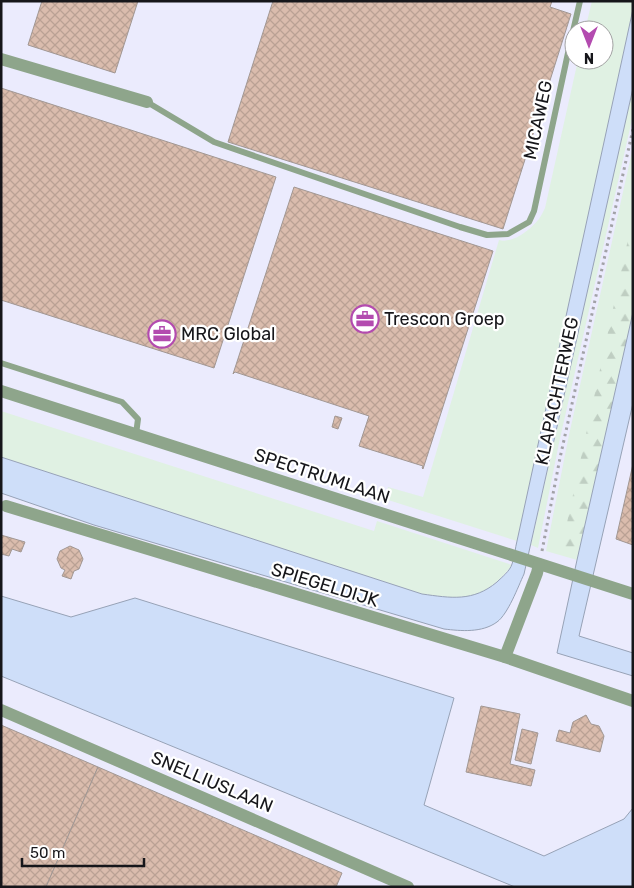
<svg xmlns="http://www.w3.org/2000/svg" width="634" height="888" font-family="Rubik,sans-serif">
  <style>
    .built { fill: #ebebfd; fill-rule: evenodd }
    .grass { fill: #e0f1e3 }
    .forest { fill: url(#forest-firs) }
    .water { fill: #cedef9; stroke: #97a2b6 }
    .building { fill: url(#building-cross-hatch); stroke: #a19793 }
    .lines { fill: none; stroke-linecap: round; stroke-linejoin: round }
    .path { stroke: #a2a2a7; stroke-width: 3; stroke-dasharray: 2.5 4; stroke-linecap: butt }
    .service { stroke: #8ea58b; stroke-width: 6 }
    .minor { stroke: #8ea58b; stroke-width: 12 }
    .labels { text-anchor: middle; stroke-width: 4.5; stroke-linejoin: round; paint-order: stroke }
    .street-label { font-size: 18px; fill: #16161a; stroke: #fff }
    .poi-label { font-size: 18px; fill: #16161a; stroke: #fff; text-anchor: start }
  </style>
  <defs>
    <pattern id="forest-firs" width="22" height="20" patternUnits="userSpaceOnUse" patternTransform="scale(1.25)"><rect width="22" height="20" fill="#e0f1e3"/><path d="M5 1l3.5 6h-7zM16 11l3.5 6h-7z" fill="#bfcec2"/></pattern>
    <pattern id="building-cross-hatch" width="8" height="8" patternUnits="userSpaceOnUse" patternTransform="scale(1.25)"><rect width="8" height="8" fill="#dabcad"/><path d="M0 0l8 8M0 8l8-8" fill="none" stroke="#baa194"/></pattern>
  </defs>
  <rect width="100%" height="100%" fill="#f9f9ff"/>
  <path class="built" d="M 1,1 L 633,1 L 633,887 L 1,887 ZM 574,30 L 604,30 L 604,60 L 574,60 Z"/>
  <g class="grass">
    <path d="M 592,1 L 633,1 L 633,9 L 517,541 L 385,499 L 388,487 L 423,497 L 499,240 C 513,244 531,229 539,219 C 541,216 543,212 545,208 L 578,60 L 604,60 L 604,30 L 585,30 Z"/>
    <path d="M 633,88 L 633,115 L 559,443 L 538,548 L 531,545 Z"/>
    <path d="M 633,147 L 633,312 L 577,560 L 546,551 L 569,435 Z"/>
    <path d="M 1,411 L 374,531 L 377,521 L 512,565 C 484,601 464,600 422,594 L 1,457 Z"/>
  </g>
  <path class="forest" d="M 633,216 L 633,312 L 578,555 L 562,546 Z"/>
  <g class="water">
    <path d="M 633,9 L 633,88 L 524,574 C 518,587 508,614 497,622 C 482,633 461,631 444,629 L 94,525 L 1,493 L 1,457 L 422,594 C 451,598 473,602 497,582 C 502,577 510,571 512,564 C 515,557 515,548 517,541 Z"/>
    <path d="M 633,312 L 633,403 L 579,636 L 633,653 L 633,676 L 557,653 L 577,560 Z"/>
    <path d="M 1,596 L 71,617 L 135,598 L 454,698 L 424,805 L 544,856 L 624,819 L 633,808 L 633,887 L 515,887 L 1,676 Z"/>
  </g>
  <g class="building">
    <path d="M 42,1 L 138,1 L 115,73 L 28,45 Z"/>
    <path d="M 273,1 L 552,1 L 550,7 L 571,14 L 503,229 L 228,142 Z"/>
    <path d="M 1,88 L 276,177 L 214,368 L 1,300 Z"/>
    <path d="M 294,187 L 493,251 L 423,469 L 422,468 L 423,466 L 359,446 L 369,416 L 235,372 L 233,374 Z"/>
    <path d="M 335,416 L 342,418 L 338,429 L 332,427 Z"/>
    <path d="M 633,464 L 633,545 L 616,539 Z"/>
    <path d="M 1,535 L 25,542 L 21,552 L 12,549 L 9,556 L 1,554 Z"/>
    <path d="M 70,546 L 79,550 L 83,559 L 79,569 L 74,571 L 71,579 L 62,576 L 65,570 L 61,568 L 57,559 L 60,551 Z"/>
    <path d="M 481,706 L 520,714 L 510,764 L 535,770 L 531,786 L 466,772 Z"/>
    <path d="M 586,715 L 591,724 L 599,726 L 604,736 L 600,752 L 556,741 L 559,730 L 570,733 L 573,722 Z"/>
    <path d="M 1,725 L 98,767 L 46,887 L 1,887 Z"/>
    <path d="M 522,729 L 538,733 L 531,764 L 515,760 Z"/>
    <path d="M 98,767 L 342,873 L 336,887 L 46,887 Z"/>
  </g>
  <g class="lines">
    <path class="path" d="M 542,551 L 560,458 L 633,129"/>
    <g class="service">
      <path d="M 147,102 L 214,142 L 460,227 L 487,235 L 508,234 L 529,222 L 534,211 L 568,53 L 580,1"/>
      <path d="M 1,363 L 122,402 L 138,419 L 136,434"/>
    </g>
    <g class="minor">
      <path d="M 1,59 L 147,102"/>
      <path d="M 1,391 L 633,594"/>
      <path d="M 6,506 L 505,657 L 633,701"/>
      <path d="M 505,657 L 537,573 L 539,564"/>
      <path d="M 1,710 L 408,887"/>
    </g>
  </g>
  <defs>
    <g id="office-ring" transform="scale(1.4375)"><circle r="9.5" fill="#fff" stroke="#b34baf" stroke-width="1.5"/><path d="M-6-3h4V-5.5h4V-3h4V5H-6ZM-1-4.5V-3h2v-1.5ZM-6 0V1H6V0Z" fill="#b34baf"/></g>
  </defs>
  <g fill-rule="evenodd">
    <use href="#office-ring" x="365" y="319"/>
    <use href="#office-ring" x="162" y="334"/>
  </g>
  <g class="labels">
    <g class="street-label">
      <text transform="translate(538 120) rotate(-78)" y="6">MICAWEG</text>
      <text transform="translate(557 391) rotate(-78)" y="6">KLAPACHTERWEG</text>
      <text transform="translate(322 476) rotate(18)" y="6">SPECTRUMLAAN</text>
      <text transform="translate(325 585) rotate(17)" y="6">SPIEGELDIJK</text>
      <text transform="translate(212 782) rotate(23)" y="6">SNELLIUSLAAN</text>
    </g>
    <g class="poi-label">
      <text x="384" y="325">Trescon Groep</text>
      <text x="181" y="340">MRC Global</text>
    </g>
  </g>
  <rect width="634" height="888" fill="none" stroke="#16161a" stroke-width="5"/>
  <g transform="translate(589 45) rotate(180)"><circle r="24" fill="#ffffff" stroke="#a2a2a3"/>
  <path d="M0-4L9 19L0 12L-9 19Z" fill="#b34baf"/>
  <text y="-8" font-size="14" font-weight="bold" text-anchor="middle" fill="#16161a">N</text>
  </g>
  <path d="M22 858v8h122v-8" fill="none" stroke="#16161a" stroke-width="2.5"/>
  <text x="30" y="858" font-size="15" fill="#16161a" stroke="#ffffff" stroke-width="4" paint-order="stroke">50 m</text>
</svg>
